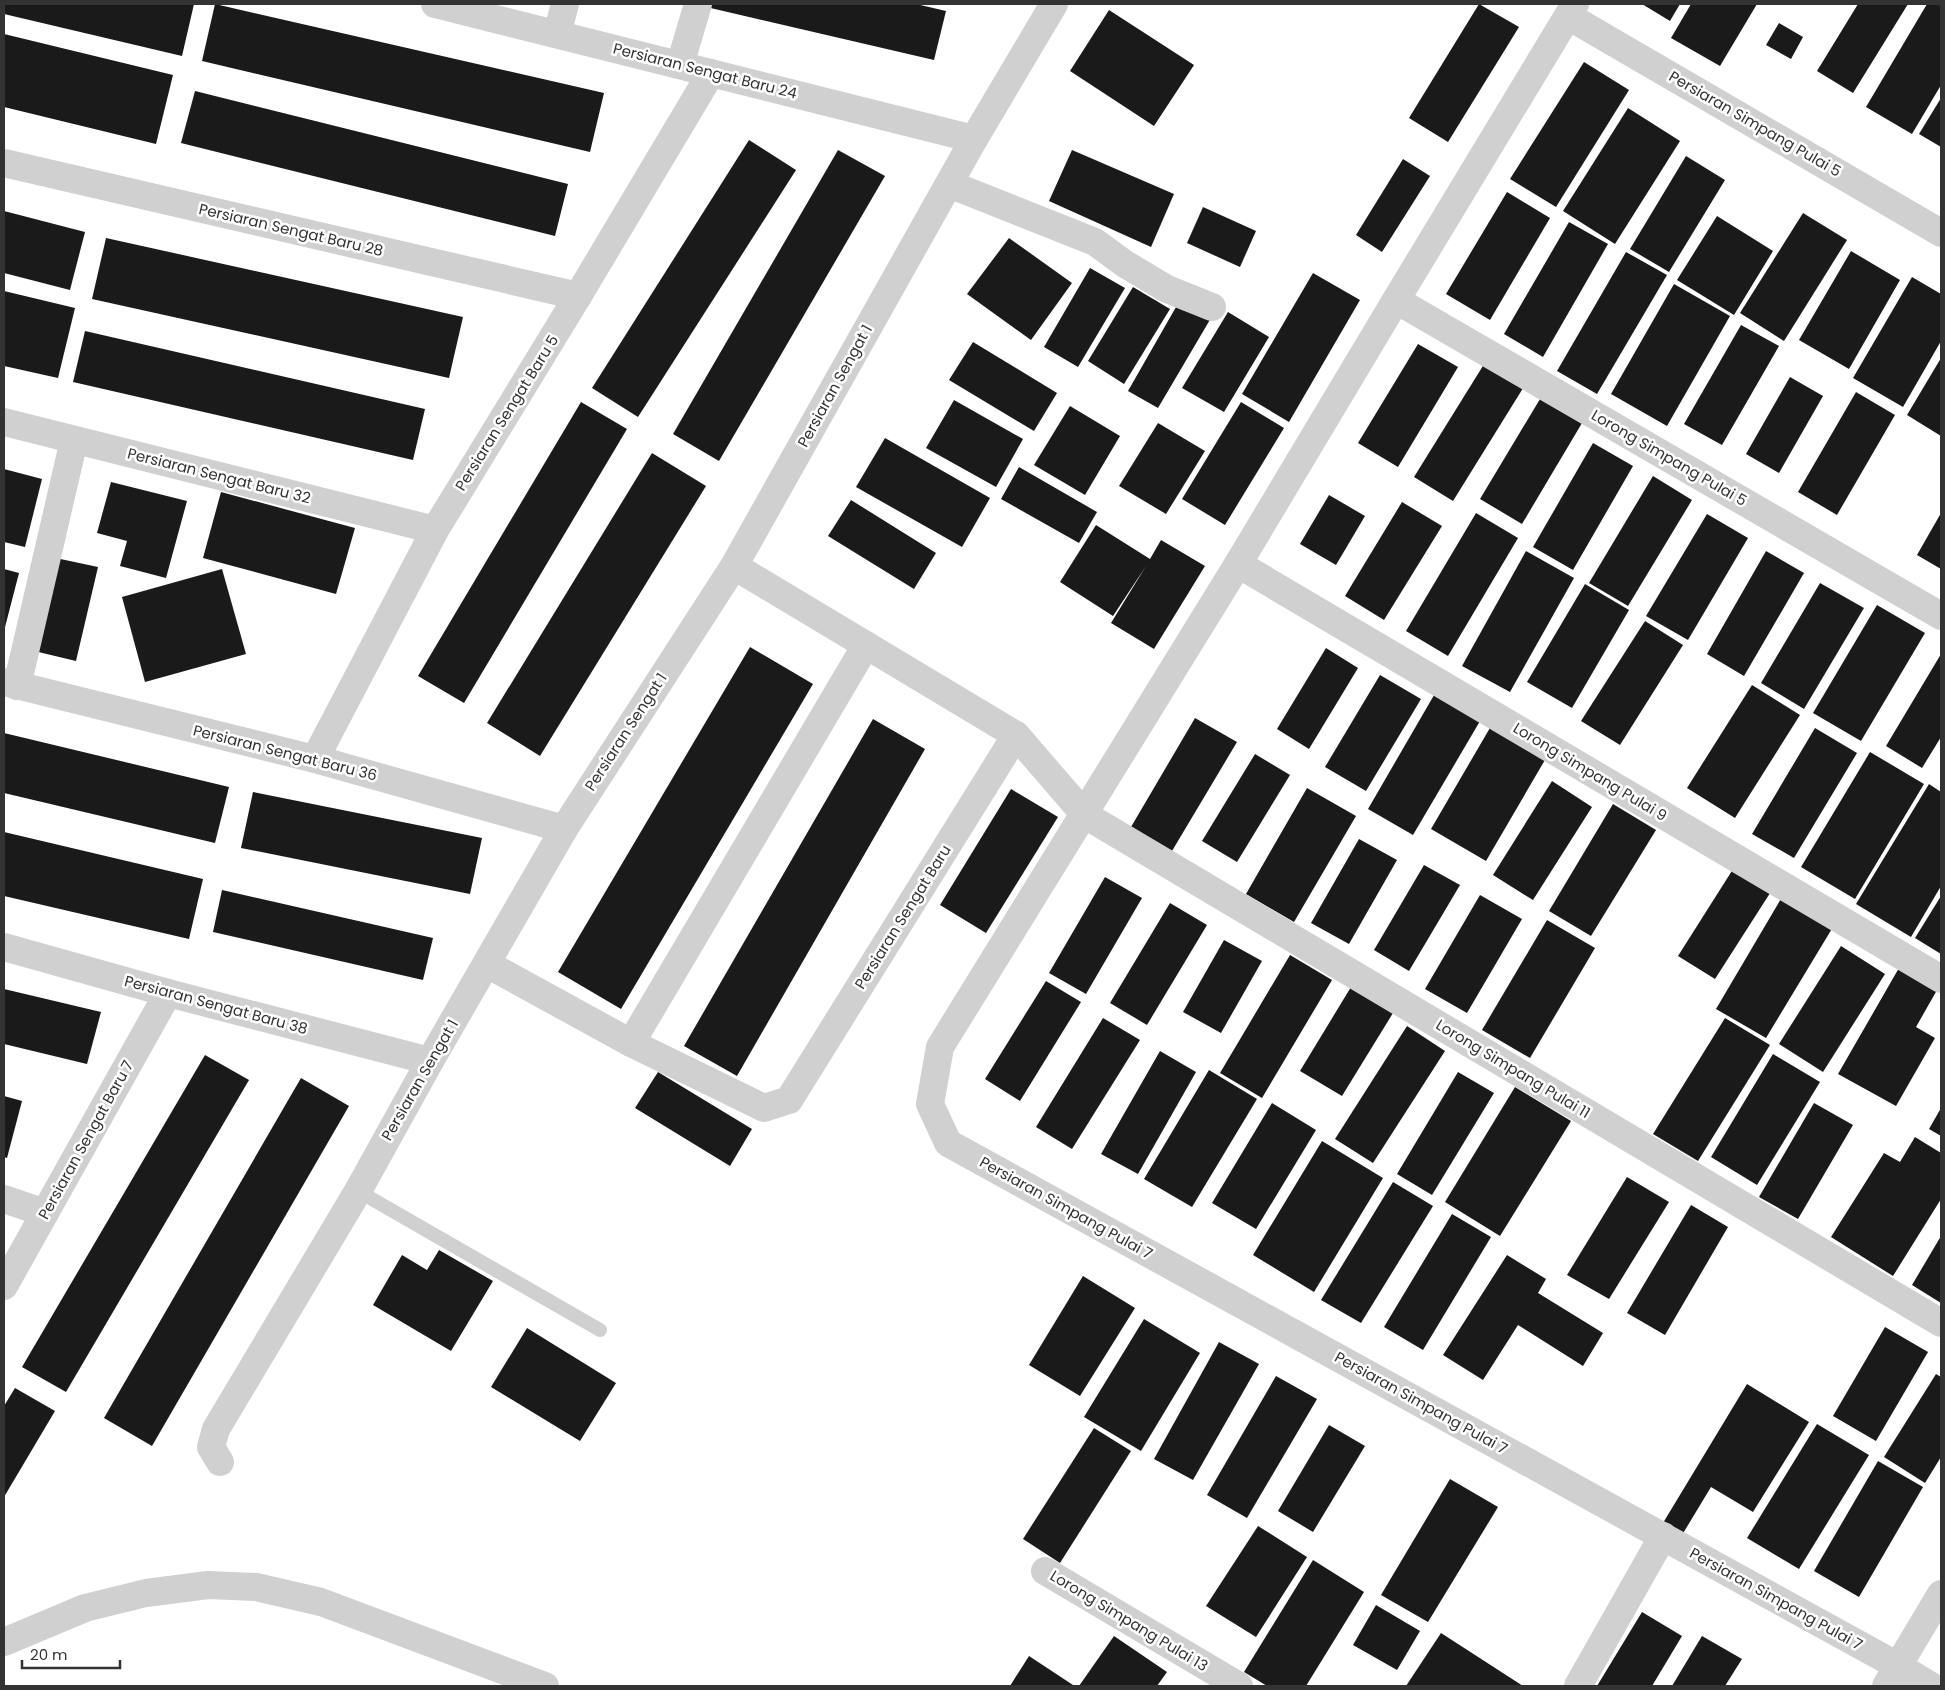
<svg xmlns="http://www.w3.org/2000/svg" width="1945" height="1690" font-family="Poppins,sans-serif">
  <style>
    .building { fill: #1a1a1a }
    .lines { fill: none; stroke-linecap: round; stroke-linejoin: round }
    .lane { stroke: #d0d0d0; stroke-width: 14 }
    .street { stroke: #d0d0d0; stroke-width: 28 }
    .labels { text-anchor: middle; stroke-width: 5; stroke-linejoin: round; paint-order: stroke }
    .street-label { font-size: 15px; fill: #333; stroke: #fff }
  </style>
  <rect width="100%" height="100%" fill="#fff"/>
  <g class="building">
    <path d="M 4,4 L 194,4 L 182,56 L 4,14 Z"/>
    <path d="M 215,4 L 604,93 L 590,152 L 202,61 Z"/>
    <path d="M 702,4 L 916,4 L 946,11 L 934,60 L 702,6 Z"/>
    <path d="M 1479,4 L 1519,27 L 1448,142 L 1409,118 Z"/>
    <path d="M 1642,4 L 1680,4 L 1670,21 Z"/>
    <path d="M 1691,4 L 1757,4 L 1720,66 L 1671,38 Z"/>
    <path d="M 1858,4 L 1908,4 L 1853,93 L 1817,71 Z"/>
    <path d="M 1927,4 L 1938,4 L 1941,6 L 1941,85 L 1912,134 L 1866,107 Z"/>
    <path d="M 1109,10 L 1194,65 L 1154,126 L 1070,71 Z"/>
    <path d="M 1779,23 L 1803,37 L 1791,59 L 1766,45 Z"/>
    <path d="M 4,34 L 173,75 L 156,144 L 4,107 Z"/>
    <path d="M 1584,62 L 1629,90 L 1556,207 L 1510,179 Z"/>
    <path d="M 195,91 L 568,184 L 555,236 L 181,143 Z"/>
    <path d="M 1941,98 L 1941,147 L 1919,134 Z"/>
    <path d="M 1628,108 L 1680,141 L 1615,244 L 1563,211 Z"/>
    <path d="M 749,140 L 796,170 L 638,417 L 592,388 Z"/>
    <path d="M 838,150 L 885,176 L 719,461 L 673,434 Z"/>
    <path d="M 1072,150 L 1174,194 L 1151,247 L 1049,201 Z"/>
    <path d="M 1686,156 L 1725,180 L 1669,272 L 1630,249 Z"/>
    <path d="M 1403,159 L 1430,176 L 1382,252 L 1356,235 Z"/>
    <path d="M 1507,192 L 1550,218 L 1490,320 L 1446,294 Z"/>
    <path d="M 1203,207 L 1256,231 L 1240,267 L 1187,243 Z"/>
    <path d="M 4,211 L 85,232 L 70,290 L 4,273 Z"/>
    <path d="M 1803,213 L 1847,240 L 1784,341 L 1740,313 Z"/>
    <path d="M 1717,216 L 1773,251 L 1734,315 L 1677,280 Z"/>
    <path d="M 1569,222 L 1608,244 L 1543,357 L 1504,334 Z"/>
    <path d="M 106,238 L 463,317 L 449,378 L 92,299 Z"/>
    <path d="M 1009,238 L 1072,283 L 1031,340 L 967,294 Z"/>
    <path d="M 1851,251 L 1900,280 L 1849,369 L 1799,340 Z"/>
    <path d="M 1626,252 L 1667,275 L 1597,394 L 1557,371 Z"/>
    <path d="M 1090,268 L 1125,288 L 1078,367 L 1044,347 Z"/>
    <path d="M 1313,273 L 1360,300 L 1289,422 L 1242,394 Z"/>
    <path d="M 1912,277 L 1941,294 L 1941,341 L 1903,407 L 1853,378 Z"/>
    <path d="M 1674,284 L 1730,316 L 1667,426 L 1611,394 Z"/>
    <path d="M 1133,287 L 1170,309 L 1124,384 L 1088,361 Z"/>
    <path d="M 4,291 L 75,308 L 58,378 L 4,366 Z"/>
    <path d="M 1180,300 L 1211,318 L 1158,408 L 1128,391 Z"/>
    <path d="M 1228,312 L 1269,337 L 1224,412 L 1182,388 Z"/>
    <path d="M 1741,325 L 1779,346 L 1722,445 L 1684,424 Z"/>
    <path d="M 85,331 L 425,409 L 413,460 L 73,382 Z"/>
    <path d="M 973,342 L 1057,393 L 1034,431 L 949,380 Z"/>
    <path d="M 1418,344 L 1458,367 L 1398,467 L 1358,443 Z"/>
    <path d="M 1941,358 L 1941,436 L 1907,415 Z"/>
    <path d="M 1486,361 L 1525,385 L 1453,501 L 1414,477 Z"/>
    <path d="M 1790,377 L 1823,396 L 1779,473 L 1746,454 Z"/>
    <path d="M 1856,392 L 1895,415 L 1837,515 L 1798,492 Z"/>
    <path d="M 1543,394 L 1585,418 L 1522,524 L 1480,499 Z"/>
    <path d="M 954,400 L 1023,439 L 996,487 L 926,448 Z"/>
    <path d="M 581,402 L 627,429 L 464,703 L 418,676 Z"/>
    <path d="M 1241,402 L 1284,428 L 1225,525 L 1182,499 Z"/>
    <path d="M 1070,406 L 1120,436 L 1085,495 L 1034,465 Z"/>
    <path d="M 1158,423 L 1205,451 L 1166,514 L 1119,486 Z"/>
    <path d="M 885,438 L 990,498 L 962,547 L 856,487 Z"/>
    <path d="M 1593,443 L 1633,466 L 1573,570 L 1533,547 Z"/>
    <path d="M 652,453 L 706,486 L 540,756 L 487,723 Z"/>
    <path d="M 1019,467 L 1097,512 L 1079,543 L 1001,499 Z"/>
    <path d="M 4,469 L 42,479 L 25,547 L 4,542 Z"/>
    <path d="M 1653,476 L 1692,500 L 1628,606 L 1589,583 Z"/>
    <path d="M 111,482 L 187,501 L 166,578 L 120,566 L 127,541 L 97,533 Z"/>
    <path d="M 221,492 L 355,528 L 336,594 L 203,558 Z"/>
    <path d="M 1329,495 L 1365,516 L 1336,565 L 1300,544 Z"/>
    <path d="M 851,500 L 936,553 L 914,589 L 828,536 Z"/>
    <path d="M 1402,502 L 1442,526 L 1384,620 L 1345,596 Z"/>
    <path d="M 1476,513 L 1518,538 L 1448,656 L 1406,631 Z"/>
    <path d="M 1941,513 L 1941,569 L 1917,555 Z"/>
    <path d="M 1707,514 L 1748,538 L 1688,640 L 1646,616 Z"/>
    <path d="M 1096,525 L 1150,559 L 1161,540 L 1205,566 L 1154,649 L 1111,623 L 1146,566 L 1113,616 L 1060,582 Z"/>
    <path d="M 1526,551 L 1574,578 L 1510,692 L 1462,666 Z"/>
    <path d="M 1766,551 L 1804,573 L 1744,676 L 1707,654 Z"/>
    <path d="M 51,557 L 98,567 L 76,661 L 30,650 Z"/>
    <path d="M 4,569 L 19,573 L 4,631 Z"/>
    <path d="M 222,569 L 246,654 L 145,682 L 122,597 Z"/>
    <path d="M 1820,583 L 1864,608 L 1804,709 L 1761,683 Z"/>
    <path d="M 1585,584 L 1629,610 L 1572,708 L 1527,682 Z"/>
    <path d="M 1877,605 L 1925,633 L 1861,741 L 1813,713 Z"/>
    <path d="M 1645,621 L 1683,645 L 1620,745 L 1581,721 Z"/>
    <path d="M 750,647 L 813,684 L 621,1009 L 558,972 Z"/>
    <path d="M 1326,648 L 1358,668 L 1309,749 L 1277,729 Z"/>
    <path d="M 1941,654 L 1941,737 L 1922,768 L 1886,746 Z"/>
    <path d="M 1380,675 L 1421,699 L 1366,791 L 1325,767 Z"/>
    <path d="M 1752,685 L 1800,715 L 1735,818 L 1687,788 Z"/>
    <path d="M 1437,690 L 1483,716 L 1413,835 L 1368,809 Z"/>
    <path d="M 1195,718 L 1237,742 L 1172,851 L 1131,827 Z"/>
    <path d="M 873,719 L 925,749 L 737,1076 L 684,1046 Z"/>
    <path d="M 1494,721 L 1549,753 L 1486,861 L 1431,829 Z"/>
    <path d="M 1815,728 L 1857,753 L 1794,858 L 1752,834 Z"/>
    <path d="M 4,733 L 229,787 L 215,843 L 4,793 Z"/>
    <path d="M 1870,752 L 1924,784 L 1855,899 L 1801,867 Z"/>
    <path d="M 1255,754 L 1290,775 L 1237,862 L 1202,841 Z"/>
    <path d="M 1552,781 L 1592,807 L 1533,900 L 1493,875 Z"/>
    <path d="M 1929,784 L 1941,792 L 1941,886 L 1911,937 L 1856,904 Z"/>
    <path d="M 1307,788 L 1356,816 L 1294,922 L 1246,894 Z"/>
    <path d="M 1011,789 L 1058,817 L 986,933 L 940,905 Z"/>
    <path d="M 253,792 L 482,838 L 470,894 L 241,848 Z"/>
    <path d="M 1613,804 L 1656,830 L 1591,936 L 1549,911 Z"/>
    <path d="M 4,832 L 203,879 L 189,939 L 4,896 Z"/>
    <path d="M 1359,839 L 1397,860 L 1349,944 L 1311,923 Z"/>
    <path d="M 1424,865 L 1460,885 L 1409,971 L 1374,950 Z"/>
    <path d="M 1735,866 L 1772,890 L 1715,979 L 1678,956 Z"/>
    <path d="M 1105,877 L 1142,898 L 1086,994 L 1049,973 Z"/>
    <path d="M 222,890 L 433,938 L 423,980 L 213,932 Z"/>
    <path d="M 1785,892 L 1836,922 L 1766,1038 L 1716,1009 Z"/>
    <path d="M 1480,895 L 1522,919 L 1467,1013 L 1425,989 Z"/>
    <path d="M 1941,896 L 1941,954 L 1915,938 Z"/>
    <path d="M 1170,903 L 1207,925 L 1147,1025 L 1110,1003 Z"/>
    <path d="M 1547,920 L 1595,948 L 1530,1058 L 1482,1030 Z"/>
    <path d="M 1224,940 L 1262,961 L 1221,1033 L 1183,1012 Z"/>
    <path d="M 1841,946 L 1885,974 L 1823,1072 L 1779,1044 Z"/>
    <path d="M 1290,955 L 1332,980 L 1262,1098 L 1220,1073 Z"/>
    <path d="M 1903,961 L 1941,983 L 1916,1027 L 1935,1038 L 1896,1106 L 1838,1074 Z"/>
    <path d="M 1046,981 L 1081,1002 L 1020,1101 L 985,1079 Z"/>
    <path d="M 1351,987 L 1393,1013 L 1342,1096 L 1300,1071 Z"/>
    <path d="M 4,989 L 101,1012 L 87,1064 L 4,1044 Z"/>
    <path d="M 1103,1018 L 1140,1040 L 1072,1149 L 1036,1127 Z"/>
    <path d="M 1725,1018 L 1770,1045 L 1698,1161 L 1653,1134 Z"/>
    <path d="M 1407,1026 L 1445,1051 L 1373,1163 L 1335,1139 Z"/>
    <path d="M 1160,1051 L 1196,1072 L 1138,1174 L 1101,1154 Z"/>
    <path d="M 1773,1054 L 1820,1082 L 1757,1185 L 1711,1157 Z"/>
    <path d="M 205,1055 L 249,1080 L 66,1392 L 22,1367 Z"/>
    <path d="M 1209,1070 L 1257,1099 L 1192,1207 L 1144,1179 Z"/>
    <path d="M 658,1072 L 752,1129 L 730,1166 L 635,1108 Z"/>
    <path d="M 1458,1072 L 1494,1093 L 1432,1195 L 1397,1174 Z"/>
    <path d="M 301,1078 L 349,1106 L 152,1446 L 104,1418 Z"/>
    <path d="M 1515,1087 L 1571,1121 L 1500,1236 L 1445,1202 Z"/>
    <path d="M 4,1096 L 22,1101 L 7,1158 L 4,1157 Z"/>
    <path d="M 1272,1103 L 1316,1130 L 1256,1229 L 1212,1203 Z"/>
    <path d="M 1814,1103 L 1853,1125 L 1798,1219 L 1759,1197 Z"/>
    <path d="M 1941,1108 L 1941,1136 L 1929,1129 Z"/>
    <path d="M 1915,1137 L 1941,1153 L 1941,1199 L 1893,1276 L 1831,1237 L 1884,1153 L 1900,1162 Z"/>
    <path d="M 1322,1141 L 1383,1178 L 1314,1292 L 1253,1255 Z"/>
    <path d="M 1627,1177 L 1669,1202 L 1609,1299 L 1567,1275 Z"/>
    <path d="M 1393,1182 L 1433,1206 L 1361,1323 L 1321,1300 Z"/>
    <path d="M 1691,1205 L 1728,1227 L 1665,1335 L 1627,1313 Z"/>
    <path d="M 1452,1214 L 1491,1237 L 1423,1350 L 1384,1327 Z"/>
    <path d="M 1941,1236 L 1941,1303 L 1912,1285 Z"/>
    <path d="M 439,1250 L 493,1281 L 451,1351 L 373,1305 L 402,1255 L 427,1270 Z"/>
    <path d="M 1507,1255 L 1546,1279 L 1538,1293 L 1603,1333 L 1583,1366 L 1518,1325 L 1483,1380 L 1443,1355 Z"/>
    <path d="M 1083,1276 L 1135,1308 L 1080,1396 L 1029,1365 Z"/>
    <path d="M 1144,1319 L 1200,1353 L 1141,1451 L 1084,1417 Z"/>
    <path d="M 1885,1327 L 1928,1352 L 1876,1441 L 1833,1416 Z"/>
    <path d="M 527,1328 L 616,1383 L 580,1441 L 491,1387 Z"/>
    <path d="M 1219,1342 L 1259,1364 L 1193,1480 L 1154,1459 Z"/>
    <path d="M 1936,1374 L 1941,1377 L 1941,1457 L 1925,1483 L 1884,1457 Z"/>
    <path d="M 1276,1376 L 1317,1399 L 1247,1518 L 1207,1495 Z"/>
    <path d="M 1747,1384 L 1809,1422 L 1753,1512 L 1711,1487 L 1682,1535 L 1663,1523 Z"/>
    <path d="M 15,1388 L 55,1411 L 4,1497 L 4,1406 Z"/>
    <path d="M 1817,1424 L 1869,1455 L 1799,1569 L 1747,1538 Z"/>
    <path d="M 1329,1425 L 1365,1446 L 1313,1532 L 1278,1511 Z"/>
    <path d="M 1094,1428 L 1131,1451 L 1060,1563 L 1023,1539 Z"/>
    <path d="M 1878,1461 L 1923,1487 L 1859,1597 L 1814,1571 Z"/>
    <path d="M 1450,1479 L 1498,1507 L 1428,1622 L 1381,1595 Z"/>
    <path d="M 1258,1526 L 1307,1557 L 1256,1637 L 1206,1606 Z"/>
    <path d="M 1313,1560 L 1364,1592 L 1306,1686 L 1267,1686 L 1244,1672 Z"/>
    <path d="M 1376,1605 L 1420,1631 L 1397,1670 L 1353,1645 Z"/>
    <path d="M 1642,1612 L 1682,1636 L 1652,1686 L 1597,1686 Z"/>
    <path d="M 1441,1633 L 1523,1686 L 1406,1686 Z"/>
    <path d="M 1114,1636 L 1167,1672 L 1157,1686 L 1079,1686 Z"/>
    <path d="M 1702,1636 L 1742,1659 L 1725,1686 L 1672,1686 Z"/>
    <path d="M 1029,1656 L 1073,1685 L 1072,1686 L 1010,1686 Z"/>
  </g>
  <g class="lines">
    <path class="lane" d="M 358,1191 L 600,1330"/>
    <g class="street">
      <path d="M 435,4 L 974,139"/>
      <path d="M 1575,4 L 1396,300 L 1238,564 L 940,1047 L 930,1104 L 948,1143 L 1898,1666 L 1931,1686"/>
      <path d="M 1568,16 L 1941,233"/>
      <path d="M 557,34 L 565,4"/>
      <path d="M 680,65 L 698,4"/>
      <path d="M 4,163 L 578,296"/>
      <path d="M 949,184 L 1095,242 L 1125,264 L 1167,289 L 1212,307"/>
      <path d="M 1396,300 L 1941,616"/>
      <path d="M 4,422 L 435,530"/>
      <path d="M 1238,564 L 1941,979"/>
      <path d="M 734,566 L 1016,735 L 1085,815 L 1941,1323"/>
      <path d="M 4,682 L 315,759 L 564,829"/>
      <path d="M 17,686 L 74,440"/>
      <path d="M 315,759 L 435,530 L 578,296 L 711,73"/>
      <path d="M 4,947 L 168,993 L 430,1061"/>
      <path d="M 487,964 L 631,1043 L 764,1108 L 789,1100 L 1016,735"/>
      <path d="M 631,1043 L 866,645"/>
      <path d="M 4,1199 L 45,1213"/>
      <path d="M 4,1286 L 168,993"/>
      <path d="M 220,1462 L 211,1447 L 216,1429 L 358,1191 L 430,1061 L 564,829 L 734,566 L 974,139 L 1054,4"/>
      <path d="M 1045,1571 L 1239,1686"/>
      <path d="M 4,1642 L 85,1608 L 146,1593 L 208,1585 L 256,1587 L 321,1602 L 545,1686"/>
      <path d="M 1578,1686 L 1663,1536"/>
      <path d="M 1886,1686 L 1941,1594"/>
    </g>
  </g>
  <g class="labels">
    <g class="street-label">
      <text transform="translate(705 71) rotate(14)" y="5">Persiaran Sengat Baru 24</text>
      <text transform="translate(1755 124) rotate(30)" y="5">Persiaran Simpang Pulai 5</text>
      <text transform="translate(291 230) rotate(13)" y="5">Persiaran Sengat Baru 28</text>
      <text transform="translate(835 386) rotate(-61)" y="5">Persiaran Sengat 1</text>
      <text transform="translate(507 413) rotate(-58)" y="5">Persiaran Sengat Baru 5</text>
      <text transform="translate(1669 458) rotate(30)" y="5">Lorong Simpang Pulai 5</text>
      <text transform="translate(219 476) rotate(14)" y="5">Persiaran Sengat Baru 32</text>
      <text transform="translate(626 732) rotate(-57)" y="5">Persiaran Sengat 1</text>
      <text transform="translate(285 753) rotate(14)" y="5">Persiaran Sengat Baru 36</text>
      <text transform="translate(1590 772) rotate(31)" y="5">Lorong Simpang Pulai 9</text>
      <text transform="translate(903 917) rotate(-58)" y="5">Persiaran Sengat Baru</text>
      <text transform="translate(216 1005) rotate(15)" y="5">Persiaran Sengat Baru 38</text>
      <text transform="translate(1513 1069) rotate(31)" y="5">Lorong Simpang Pulai 11</text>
      <text transform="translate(420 1080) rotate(-60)" y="5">Persiaran Sengat 1</text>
      <text transform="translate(86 1140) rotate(-61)" y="5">Persiaran Sengat Baru 7</text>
      <text transform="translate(1066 1208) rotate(29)" y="5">Persiaran Simpang Pulai 7</text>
      <text transform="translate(1421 1403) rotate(29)" y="5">Persiaran Simpang Pulai 7</text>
      <text transform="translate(1776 1599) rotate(29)" y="5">Persiaran Simpang Pulai 7</text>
      <text transform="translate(1129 1621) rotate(31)" y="5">Lorong Simpang Pulai 13</text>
    </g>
  </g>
  <rect width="1945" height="1690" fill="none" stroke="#333333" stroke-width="10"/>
  <path d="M22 1660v8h98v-8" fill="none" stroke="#333333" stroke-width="2.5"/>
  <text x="30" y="1660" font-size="15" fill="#333333" stroke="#ffffff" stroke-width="4" paint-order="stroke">20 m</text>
</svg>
